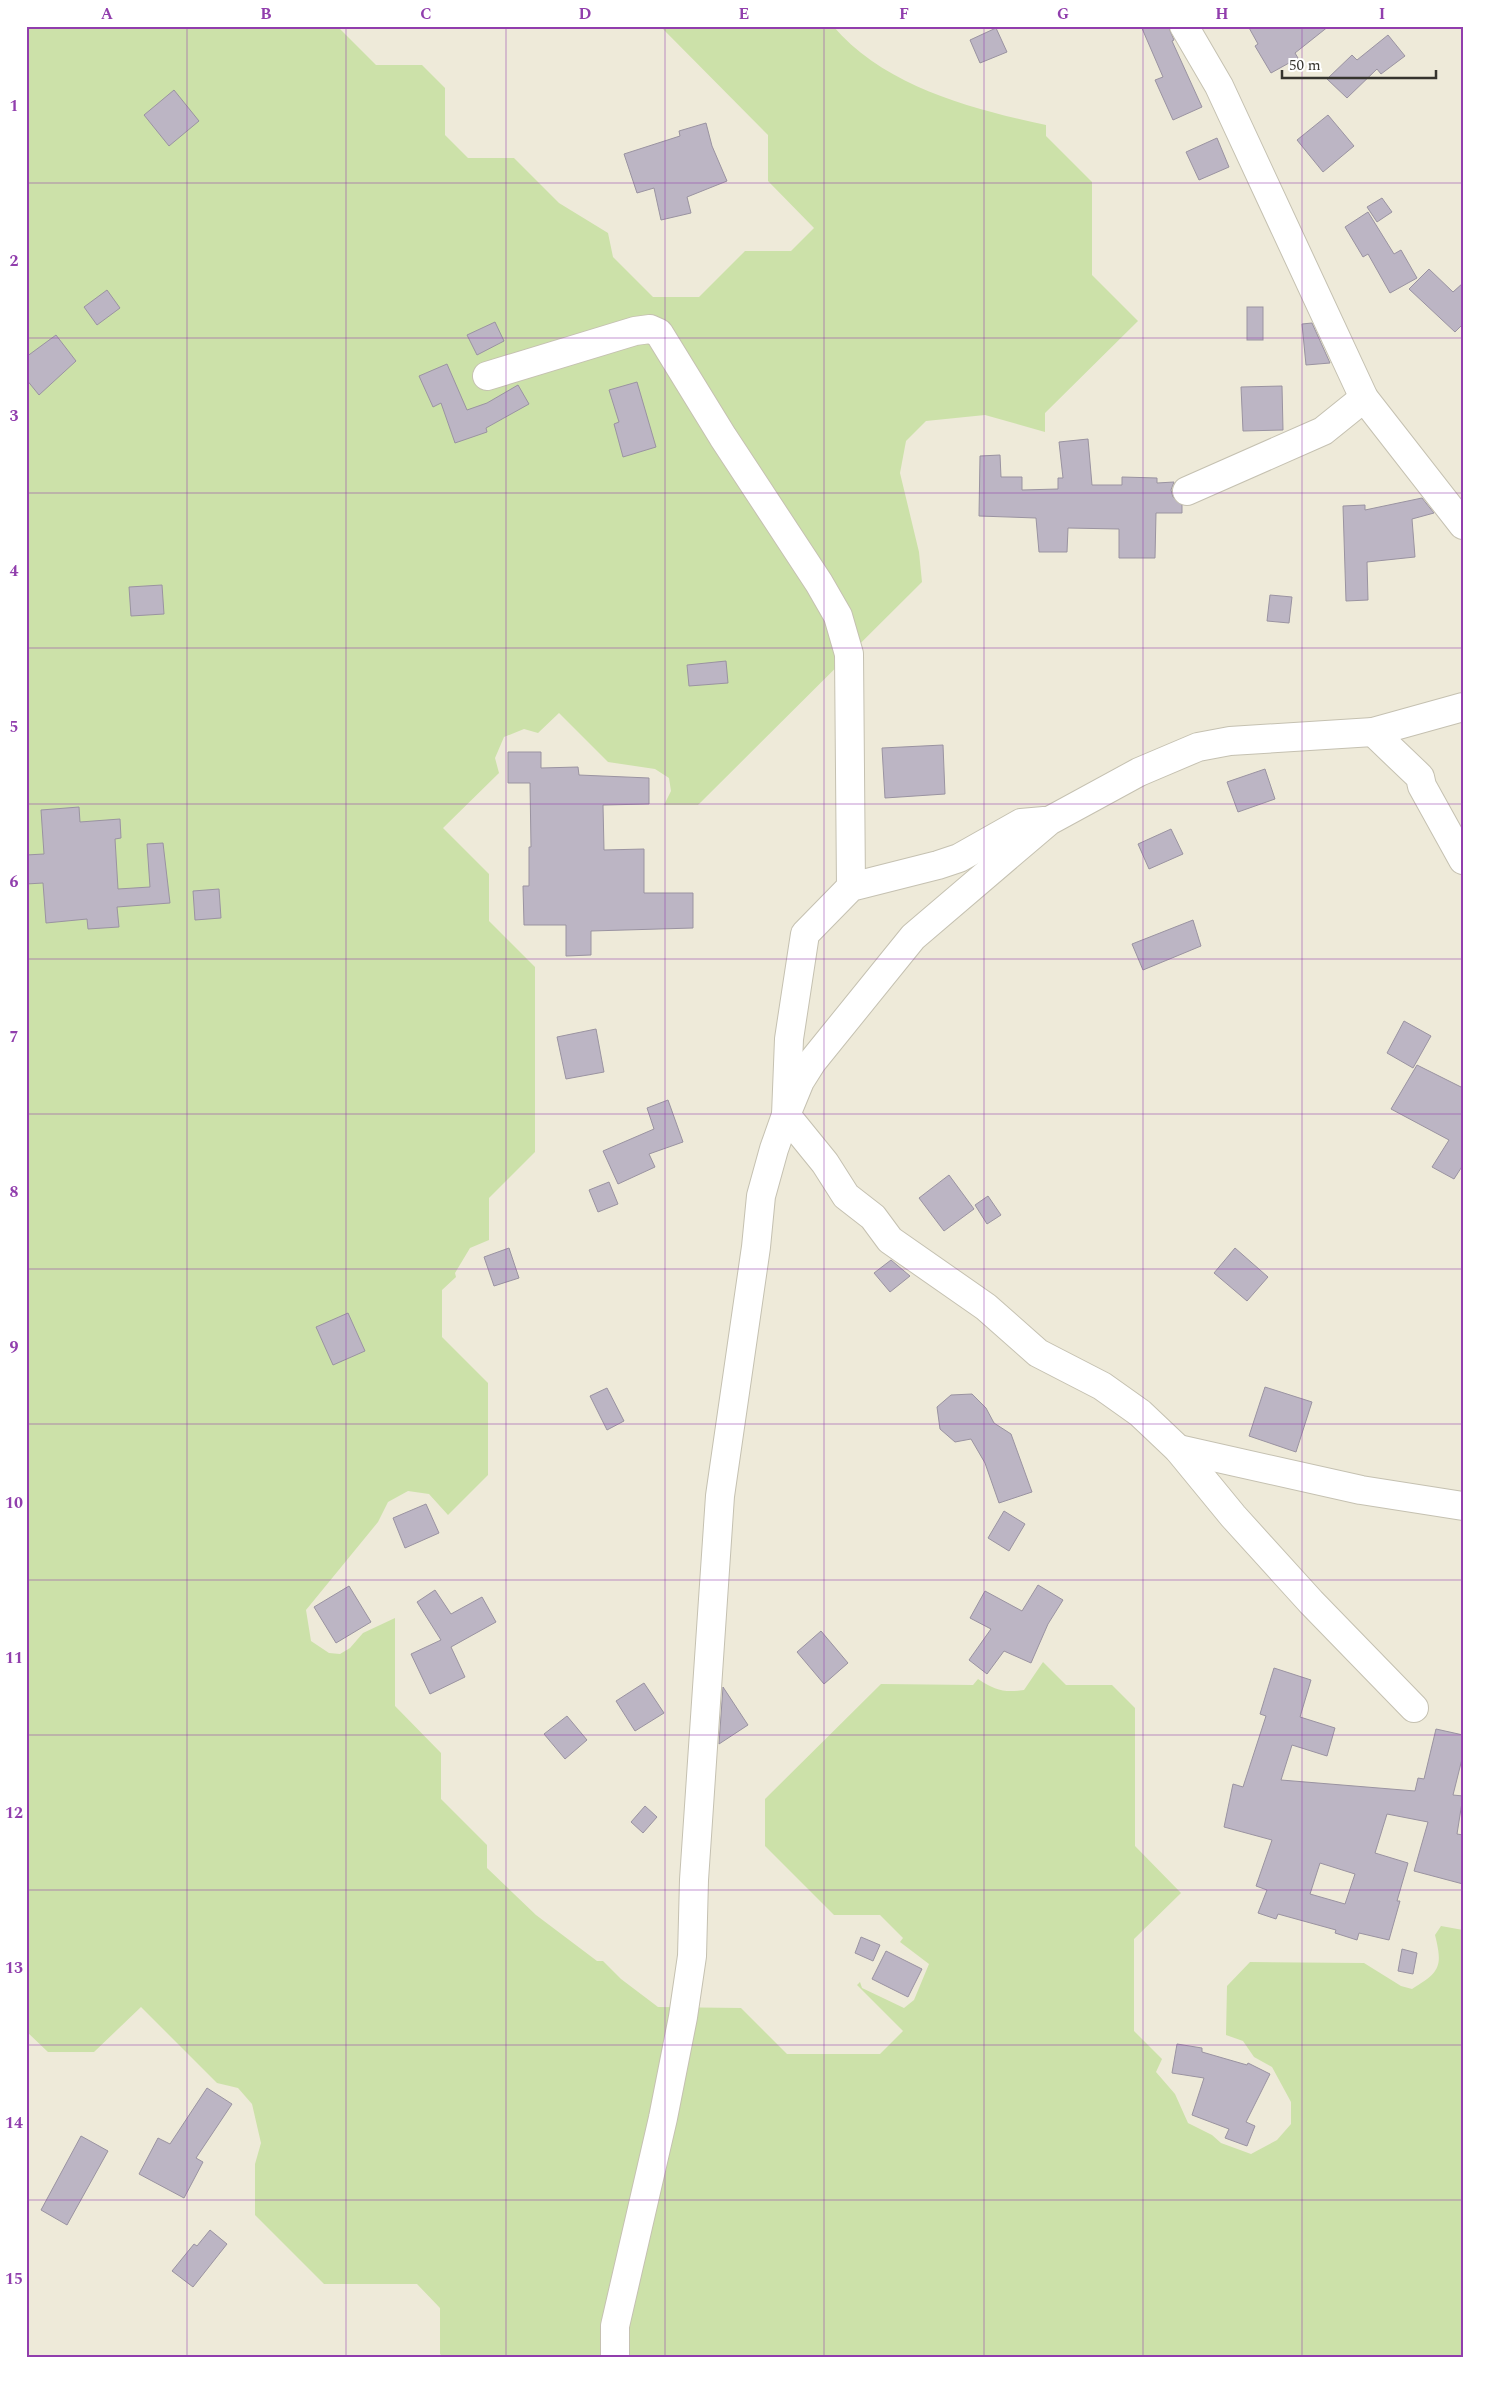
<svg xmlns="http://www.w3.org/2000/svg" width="1489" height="2383" font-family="Spectral,serif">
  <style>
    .green { fill: #cce1a9 }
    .building { fill: #bcb5c4; stroke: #9a93a1; fill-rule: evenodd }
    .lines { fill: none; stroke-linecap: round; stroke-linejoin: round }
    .minor-casing { stroke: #c5c1b1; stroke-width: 30 }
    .minor { stroke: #fff; stroke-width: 28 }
    .grid { fill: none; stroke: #913ead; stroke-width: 1; stroke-opacity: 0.55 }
    .neatline { fill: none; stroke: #913ead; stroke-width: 2 }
    .grid-label { font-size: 16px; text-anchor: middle; font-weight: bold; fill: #913ead }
  </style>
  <rect width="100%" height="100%" fill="#eeead9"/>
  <path class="green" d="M 26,26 L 337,26 L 376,65 L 422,65 L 445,88 L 445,135 L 468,158 L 514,158 L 559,203 L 608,233 L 613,257 L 653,297 L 699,297 L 745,251 L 791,251 L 814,228 L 768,181 L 768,135 L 660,26 L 833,26 C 884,86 971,109 1046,125 L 1046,136 L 1092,182 L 1092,275 L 1138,321 L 1045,413 L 1045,432 L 985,415 L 926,421 L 906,441 L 900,473 L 919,552 L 922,582 L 698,805 L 664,805 L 671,791 L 669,778 L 655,769 L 608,762 L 559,713 L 538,733 L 524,729 L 504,737 L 495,758 L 499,773 L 443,828 L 489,874 L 489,921 L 535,967 L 535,1152 L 489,1198 L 489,1240 L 470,1248 L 455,1273 L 456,1277 L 442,1290 L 442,1337 L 488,1383 L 488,1475 L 448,1515 L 429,1494 L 408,1491 L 388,1502 L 378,1522 L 306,1610 L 311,1641 L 329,1653 L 340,1654 L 350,1648 L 363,1633 L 395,1618 L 395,1706 L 441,1753 L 441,1799 L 487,1845 L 487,1868 L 536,1915 L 597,1961 L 603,1961 L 621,1979 L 658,2007 L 741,2008 L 787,2054 L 880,2054 L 903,2031 L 857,1985 L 860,1982 L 862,1988 L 904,2008 L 914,2000 L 929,1964 L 900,1942 L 903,1938 L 880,1915 L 834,1915 L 765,1846 L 765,1799 L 881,1684 L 973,1685 L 978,1679 C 995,1690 1004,1693 1024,1690 L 1043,1662 L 1066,1685 L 1112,1685 L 1135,1708 L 1135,1846 L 1181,1893 L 1134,1939 L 1134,2031 L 1162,2059 L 1156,2072 L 1175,2094 L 1188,2123 L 1212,2135 L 1221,2143 L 1251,2154 L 1277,2140 L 1291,2124 L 1291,2102 L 1272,2067 L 1254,2057 L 1243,2041 L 1226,2035 L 1227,1986 L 1250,1962 L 1364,1963 L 1401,1986 L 1412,1989 C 1440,1972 1443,1967 1435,1935 L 1441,1926 L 1463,1930 L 1463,2357 L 443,2357 L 440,2354 L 440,2308 L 417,2284 L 324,2284 L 255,2215 L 255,2164 L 261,2143 L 252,2104 L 238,2088 L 217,2083 L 141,2007 L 94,2052 L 48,2052 L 26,2031 Z"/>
  <g class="building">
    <path d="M 1141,26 L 1168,26 L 1174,40 L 1172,41 L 1202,107 L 1173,120 L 1155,80 L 1163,77 Z"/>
    <path d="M 1248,26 L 1329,26 L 1295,53 L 1298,58 L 1271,73 L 1255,46 L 1258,44 Z"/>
    <path d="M 996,28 L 1007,52 L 980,63 L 970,40 Z"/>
    <path d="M 1388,35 L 1405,56 L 1381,74 L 1377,69 L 1347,98 L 1327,79 L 1352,55 L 1357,60 Z"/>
    <path d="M 174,90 L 199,121 L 169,146 L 144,115 Z"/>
    <path d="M 1328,115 L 1354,146 L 1323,172 L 1297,140 Z"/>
    <path d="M 706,123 L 712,146 L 727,181 L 687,197 L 691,213 L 661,220 L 654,188 L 637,193 L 624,154 L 680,136 L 679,131 Z"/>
    <path d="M 1217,138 L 1229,167 L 1199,180 L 1186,152 Z"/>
    <path d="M 1382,198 L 1392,212 L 1377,222 L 1367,207 Z"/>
    <path d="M 1368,212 L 1394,254 L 1401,250 L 1417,278 L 1390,293 L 1368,254 L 1363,257 L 1345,227 Z"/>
    <path d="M 1429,269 L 1453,292 L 1463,283 L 1463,324 L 1455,332 L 1409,289 Z"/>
    <path d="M 107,290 L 120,308 L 97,325 L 84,307 Z"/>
    <rect x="1247" y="307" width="16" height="33"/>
    <path d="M 495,322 L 504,341 L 477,355 L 467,335 Z"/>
    <path d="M 1312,323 L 1330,363 L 1306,365 L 1302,324 Z"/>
    <path d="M 56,335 L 76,361 L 39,395 L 26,379 L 26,357 Z"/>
    <path d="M 447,364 L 467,410 L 487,403 L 518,385 L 529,404 L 486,428 L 487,432 L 455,443 L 441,403 L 433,407 L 419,376 Z"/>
    <path d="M 637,382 L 656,447 L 623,457 L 614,424 L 619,422 L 609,390 Z"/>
    <path d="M 1282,386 L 1283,430 L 1243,431 L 1241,387 Z"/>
    <path d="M 1088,439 L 1092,485 L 1122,485 L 1122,477 L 1157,478 L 1157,483 L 1174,482 L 1171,490 L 1173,497 L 1182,505 L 1182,513 L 1156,513 L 1155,558 L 1119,558 L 1119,529 L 1068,528 L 1067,552 L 1039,552 L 1036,518 L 979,516 L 980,456 L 1000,455 L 1001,477 L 1022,477 L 1022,490 L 1058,489 L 1058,478 L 1063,478 L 1059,442 Z"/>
    <path d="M 1422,498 L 1434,513 L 1412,519 L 1415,557 L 1367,562 L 1368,600 L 1346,601 L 1343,506 L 1365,505 L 1365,510 Z"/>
    <path d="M 162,585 L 164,614 L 131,616 L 129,587 Z"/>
    <path d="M 1270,595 L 1292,597 L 1289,623 L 1267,621 Z"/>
    <path d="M 726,661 L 728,683 L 689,686 L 687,665 Z"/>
    <path d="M 943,745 L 945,794 L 885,798 L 882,748 Z"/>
    <path d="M 508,752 L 541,752 L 541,768 L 578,767 L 579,775 L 649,778 L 649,804 L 603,805 L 604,850 L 644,849 L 644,893 L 693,893 L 693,928 L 591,931 L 591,955 L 566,956 L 566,925 L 524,925 L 523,886 L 529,886 L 529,847 L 531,847 L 530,783 L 508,783 Z"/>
    <path d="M 1265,769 L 1275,799 L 1238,812 L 1227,782 Z"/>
    <path d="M 79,807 L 80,822 L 120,819 L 121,838 L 115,839 L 118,889 L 150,887 L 147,844 L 163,843 L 170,903 L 117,907 L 119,927 L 88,929 L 87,919 L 46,923 L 43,883 L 26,884 L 26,855 L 44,854 L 41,810 Z"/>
    <path d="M 1171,829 L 1183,854 L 1149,869 L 1138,844 Z"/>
    <path d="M 219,889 L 221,918 L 195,920 L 193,891 Z"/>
    <path d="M 1193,920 L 1201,946 L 1143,970 L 1132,944 Z"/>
    <path d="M 1404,1021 L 1431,1036 L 1413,1068 L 1387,1053 Z"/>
    <path d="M 596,1029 L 604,1072 L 566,1079 L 557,1037 Z"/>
    <path d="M 1417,1065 L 1463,1088 L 1463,1165 L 1454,1179 L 1432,1167 L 1449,1140 L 1391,1109 Z"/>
    <path d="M 668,1100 L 683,1142 L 649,1154 L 655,1167 L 618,1184 L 603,1151 L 654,1129 L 647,1108 Z"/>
    <path d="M 949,1175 L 974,1209 L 944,1231 L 919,1198 Z"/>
    <path d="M 609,1182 L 618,1204 L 598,1212 L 589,1190 Z"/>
    <path d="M 988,1196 L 1001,1215 L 987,1224 L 975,1205 Z"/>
    <path d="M 509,1248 L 519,1278 L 494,1286 L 484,1257 Z"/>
    <path d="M 1235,1248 L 1268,1277 L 1247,1301 L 1214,1273 Z"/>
    <path d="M 891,1260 L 910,1276 L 890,1292 L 874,1273 Z"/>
    <path d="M 348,1313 L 365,1351 L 333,1365 L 316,1327 Z"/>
    <path d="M 1265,1387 L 1312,1402 L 1296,1452 L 1249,1436 Z"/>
    <path d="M 607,1388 L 624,1421 L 607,1430 L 590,1396 Z"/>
    <path d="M 972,1394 L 986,1408 L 994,1423 L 1011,1434 L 1032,1492 L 999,1503 L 985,1463 L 971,1439 L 955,1442 L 940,1429 L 937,1407 L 951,1395 Z"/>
    <path d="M 426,1504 L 439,1533 L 405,1548 L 393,1518 Z"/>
    <path d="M 1004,1511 L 1025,1524 L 1009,1551 L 988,1538 Z"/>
    <path d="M 1038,1585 L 1063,1600 L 1048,1624 L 1031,1663 L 1004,1651 L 987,1674 L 969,1660 L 991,1629 L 970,1618 L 985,1591 L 1022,1611 Z"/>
    <path d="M 349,1586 L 371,1622 L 336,1643 L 314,1607 Z"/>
    <path d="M 435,1590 L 451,1614 L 482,1597 L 496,1622 L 451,1647 L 465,1677 L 430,1694 L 411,1654 L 441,1640 L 417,1602 Z"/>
    <path d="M 821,1631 L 848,1663 L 824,1684 L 797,1652 Z"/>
    <path d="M 1274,1668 L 1311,1680 L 1300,1717 L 1335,1728 L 1327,1756 L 1292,1745 L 1281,1780 L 1415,1791 L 1418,1778 L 1424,1779 L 1436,1729 L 1463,1735 L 1463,1755 L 1453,1795 L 1463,1796 L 1457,1834 L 1463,1835 L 1463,1884 L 1414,1871 L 1428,1822 L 1387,1814 L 1375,1853 L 1408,1863 L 1397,1901 L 1400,1901 L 1389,1940 L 1359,1933 L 1357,1940 L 1335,1933 L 1336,1930 L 1278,1914 L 1276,1919 L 1258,1913 L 1267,1890 L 1256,1886 L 1272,1840 L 1224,1827 L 1233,1784 L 1243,1787 L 1266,1716 L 1260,1714 ZM 1320,1863 L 1355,1874 L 1345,1904 L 1310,1894 Z"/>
    <path d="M 644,1683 L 664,1713 L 635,1731 L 616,1701 Z"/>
    <path d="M 723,1687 L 748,1725 L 719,1744 Z"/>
    <path d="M 567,1716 L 587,1740 L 565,1759 L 544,1734 Z"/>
    <path d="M 645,1806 L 657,1817 L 643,1833 L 631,1822 Z"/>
    <path d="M 861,1937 L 880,1945 L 873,1961 L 855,1953 Z"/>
    <path d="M 1402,1949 L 1417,1953 L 1413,1974 L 1398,1971 Z"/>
    <path d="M 886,1951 L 922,1969 L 908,1997 L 872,1979 Z"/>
    <path d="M 1177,2044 L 1202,2048 L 1202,2052 L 1247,2065 L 1248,2063 L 1270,2074 L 1246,2122 L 1255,2126 L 1247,2146 L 1225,2138 L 1229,2129 L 1192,2115 L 1204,2078 L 1172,2073 Z"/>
    <path d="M 207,2088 L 232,2104 L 196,2158 L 203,2162 L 184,2198 L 139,2174 L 158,2138 L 170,2144 Z"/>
    <path d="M 81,2136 L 108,2151 L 67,2225 L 41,2210 Z"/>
    <path d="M 210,2230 L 227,2244 L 193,2287 L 172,2271 L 194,2244 L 197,2246 Z"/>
  </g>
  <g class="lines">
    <g class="minor-casing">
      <g id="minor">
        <path d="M 1184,26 L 1219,86 L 1364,398 L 1463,525"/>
        <path d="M 487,376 L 635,331 L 650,329 L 659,333 L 723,437 L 819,583 L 838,616 L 849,654 L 851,887"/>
        <path d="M 1187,491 L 1323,431 L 1364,398"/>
        <path d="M 1373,732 L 1420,777 L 1422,786 L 1463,860"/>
        <path d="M 1044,821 L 1021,823 L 959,858 L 938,865 L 851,887 L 805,934 L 789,1039 L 786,1115 L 825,1163 L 846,1196 L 873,1217 L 890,1240 L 986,1307 L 1038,1353 L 1102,1386 L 1140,1413 L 1178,1449 L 1233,1516 L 1311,1602 L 1414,1708"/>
        <path d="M 1178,1449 L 1361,1490 L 1463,1506"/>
        <path d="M 615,2357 L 615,2326 L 663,2118 L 683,2017 L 692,1956 L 694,1880 L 720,1496 L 756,1247 L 761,1196 L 774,1149 L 786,1115 L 800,1081 L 812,1062 L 913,937 L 1049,821 L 1139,772 L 1198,747 L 1230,741 L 1373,732 L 1463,707"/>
      </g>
    </g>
    <use href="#minor" class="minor"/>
  </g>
  <path class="grid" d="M 187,26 L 187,2357M 346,26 L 346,2357M 506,26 L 506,2357M 665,26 L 665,2357M 824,26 L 824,2357M 984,26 L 984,2357M 1143,26 L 1143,2357M 1302,26 L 1302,2357M 26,183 L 1463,183M 26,338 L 1463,338M 26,493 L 1463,493M 26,648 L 1463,648M 26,804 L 1463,804M 26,959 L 1463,959M 26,1114 L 1463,1114M 26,1269 L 1463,1269M 26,1424 L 1463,1424M 26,1580 L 1463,1580M 26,1735 L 1463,1735M 26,1890 L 1463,1890M 26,2045 L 1463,2045M 26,2200 L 1463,2200"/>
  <rect width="1489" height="2383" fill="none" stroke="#ffffff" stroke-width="55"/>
  <path d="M1282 70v8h154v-8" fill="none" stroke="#36342e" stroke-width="2.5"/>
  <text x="1289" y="70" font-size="15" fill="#36342e" stroke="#ffffff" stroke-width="4" paint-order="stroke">50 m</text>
  <rect x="28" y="28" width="1434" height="2328" class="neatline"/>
  <g class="grid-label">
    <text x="107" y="19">A</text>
    <text x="266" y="19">B</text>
    <text x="426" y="19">C</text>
    <text x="585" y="19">D</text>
    <text x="744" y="19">E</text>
    <text x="904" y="19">F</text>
    <text x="1063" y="19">G</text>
    <text x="1222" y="19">H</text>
    <text x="1382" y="19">I</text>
    <text x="14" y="111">1</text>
    <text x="14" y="266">2</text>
    <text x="14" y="421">3</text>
    <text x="14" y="576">4</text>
    <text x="14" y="732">5</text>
    <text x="14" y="887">6</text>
    <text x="14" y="1042">7</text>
    <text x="14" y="1197">8</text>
    <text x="14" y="1352">9</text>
    <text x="14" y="1508">10</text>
    <text x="14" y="1663">11</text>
    <text x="14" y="1818">12</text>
    <text x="14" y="1973">13</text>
    <text x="14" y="2128">14</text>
    <text x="14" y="2284">15</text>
  </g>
</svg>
